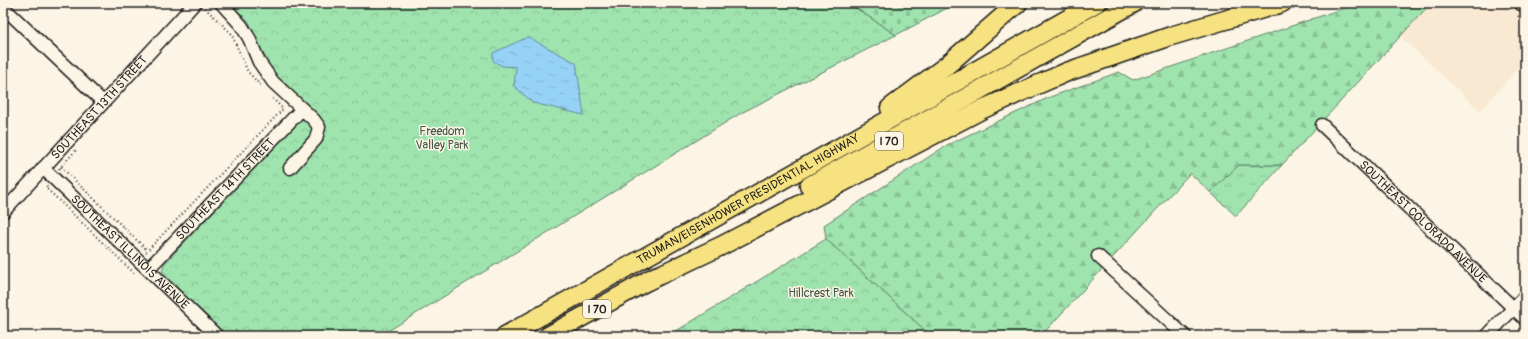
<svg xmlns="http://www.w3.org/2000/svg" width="1528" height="339" font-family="Pangolin,sans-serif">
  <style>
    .built { fill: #fae9d2 }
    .grass { fill: url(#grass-tufts); stroke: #5e8065 }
    .forest { fill: url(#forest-firs); stroke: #5e8065 }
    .cemetery { fill: url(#cemetery-stones); stroke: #5e8065 }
    .park { fill: url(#park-crowns); stroke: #5e8065 }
    .water { fill: url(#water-ripples); stroke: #65899f }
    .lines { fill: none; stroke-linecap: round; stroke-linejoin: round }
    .minor-casing { stroke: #1c1c1c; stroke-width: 15 }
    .major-casing { stroke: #1c1c1c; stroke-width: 18 }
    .highway-casing { stroke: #1c1c1c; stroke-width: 21 }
    .path { stroke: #1c1c1c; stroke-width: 2; stroke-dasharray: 1 3; stroke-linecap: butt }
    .minor { stroke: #fcf5e5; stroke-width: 12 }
    .major { stroke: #f7e281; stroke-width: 15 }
    .highway { stroke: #f7e281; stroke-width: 18 }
    .labels { text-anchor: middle; stroke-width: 3; stroke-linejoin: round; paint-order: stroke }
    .shield { fill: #fcf5e5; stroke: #5f5d58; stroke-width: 1 }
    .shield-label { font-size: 11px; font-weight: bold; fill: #1c1c1c }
    .street-label { font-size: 12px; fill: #1c1c1c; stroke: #fcf5e5 }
    .park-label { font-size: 12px; fill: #435848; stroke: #fcf5e5 }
  </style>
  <defs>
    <pattern id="grass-tufts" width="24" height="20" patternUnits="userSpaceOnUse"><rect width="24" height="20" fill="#9fe3ae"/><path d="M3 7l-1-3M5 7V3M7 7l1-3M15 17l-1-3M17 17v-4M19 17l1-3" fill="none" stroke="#88c295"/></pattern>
    <pattern id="forest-firs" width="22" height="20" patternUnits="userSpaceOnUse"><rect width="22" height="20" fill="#9fe3ae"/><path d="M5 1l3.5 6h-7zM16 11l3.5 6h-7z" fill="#88c295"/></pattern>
    <pattern id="cemetery-stones" width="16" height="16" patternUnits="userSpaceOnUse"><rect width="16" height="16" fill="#9fe3ae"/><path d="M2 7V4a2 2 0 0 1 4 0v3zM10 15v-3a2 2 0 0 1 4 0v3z" fill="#88c295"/></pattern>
    <pattern id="park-crowns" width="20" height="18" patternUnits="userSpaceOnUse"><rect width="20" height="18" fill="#9fe3ae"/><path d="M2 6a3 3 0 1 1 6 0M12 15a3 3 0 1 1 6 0" fill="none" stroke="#88c295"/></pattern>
    <pattern id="water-ripples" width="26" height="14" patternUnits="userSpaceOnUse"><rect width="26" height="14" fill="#96d2f6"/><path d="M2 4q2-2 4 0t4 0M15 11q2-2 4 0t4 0" fill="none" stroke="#81b4d2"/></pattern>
  </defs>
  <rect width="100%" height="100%" fill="#fcf5e5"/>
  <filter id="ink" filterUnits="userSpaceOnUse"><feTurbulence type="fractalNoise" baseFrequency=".025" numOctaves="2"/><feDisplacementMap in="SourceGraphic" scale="8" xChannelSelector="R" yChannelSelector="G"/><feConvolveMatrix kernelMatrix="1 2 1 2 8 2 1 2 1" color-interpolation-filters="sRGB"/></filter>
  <g filter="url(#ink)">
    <path class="built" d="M 1431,3 L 1508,3 L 1525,18 L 1525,60 L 1480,111 L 1400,36 Z"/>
    <path class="grass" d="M 1239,165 L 1282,165 L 1236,216 L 1210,192 Z"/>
    <path class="forest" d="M 1359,3 L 1431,3 L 1282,165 L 1239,165 L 1210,192 L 1190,173 L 1041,336 L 931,336 L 826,239 L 824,225 L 947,145 L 1050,97 L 1119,72 L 1133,80 Z"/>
    <path class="cemetery" d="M 848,3 L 957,3 L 896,35 Z"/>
    <g class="park">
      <path d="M 230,3 L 848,3 L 896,35 L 741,113 L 380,336 L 218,336 L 222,331 L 164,275 L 162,270 L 164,264 L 310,109 L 275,74 L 264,57 L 249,22 Z"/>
      <path d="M 826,239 L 931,336 L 668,336 Z"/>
    </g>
    <path class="water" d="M 528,37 L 576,63 L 584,115 L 533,103 L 514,86 L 516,67 L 502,66 L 493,61 L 493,53 Z"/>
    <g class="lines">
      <g class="minor-casing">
        <g id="minor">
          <path d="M 221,3 L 241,25 L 249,38 L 259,62 L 273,82 L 314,120 L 319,127 L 316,139 L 290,168"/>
          <path d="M 3,7 L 103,102"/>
          <path id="s1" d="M 1322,125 L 1525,319"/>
          <path id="s2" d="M 43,168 L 217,336"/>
          <path id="s3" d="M 3,212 L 195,3"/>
          <path d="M 1098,256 L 1185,336"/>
          <path id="s4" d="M 148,269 L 302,109"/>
          <path d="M 1487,336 L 1525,296"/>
        </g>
      </g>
      <g class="major-casing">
        <path id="major" d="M 1522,3 L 1525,4"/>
      </g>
      <g class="highway-casing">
        <g id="highway">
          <path d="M 890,108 L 946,66 L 1018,3"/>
          <path d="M 809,186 L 1134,3"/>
          <path d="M 647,281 L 721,246 L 983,109 L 1030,88 L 1067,72 L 1171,36 L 1282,3"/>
          <path id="s5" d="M 505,336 L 1096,3"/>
          <path d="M 548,336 L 656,276"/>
        </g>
      </g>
      <g class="path">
        <path d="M 1504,3 L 1511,9"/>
        <path d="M 205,8 L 231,33 L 248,72 L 262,87"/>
        <path d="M 1518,16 L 1525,22"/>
        <path d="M 61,167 L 147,250"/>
        <path d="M 59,169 L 76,150"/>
        <path d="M 47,186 L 46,188 L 134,273"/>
        <path d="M 146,252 L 283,109 L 272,98"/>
      </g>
      <use href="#minor" class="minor"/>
      <use href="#major" class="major"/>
      <use href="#highway" class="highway"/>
    </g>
  </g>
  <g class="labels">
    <g class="shield">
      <rect x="875" y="132" width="28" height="18" rx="3"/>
      <rect x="583" y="300" width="28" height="18" rx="3"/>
    </g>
    <g class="shield-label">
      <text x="889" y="145">I 70</text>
      <text x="597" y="313">I 70</text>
    </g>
    <g class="street-label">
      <text dy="4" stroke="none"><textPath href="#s3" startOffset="142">SOUTHEAST 13TH STREET</textPath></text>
      <text dy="4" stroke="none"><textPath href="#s4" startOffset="111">SOUTHEAST 14TH STREET</textPath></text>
      <text dy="4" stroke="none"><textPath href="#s5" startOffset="279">TRUMAN/EISENHOWER PRESIDENTIAL HIGHWAY</textPath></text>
      <text dy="4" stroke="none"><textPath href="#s1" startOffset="140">SOUTHEAST COLORADO AVENUE</textPath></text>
      <text dy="4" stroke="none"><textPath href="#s2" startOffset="121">SOUTHEAST ILLINOIS AVENUE</textPath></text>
    </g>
    <g class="park-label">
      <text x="442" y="135">Freedom<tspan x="442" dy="14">Valley Park</tspan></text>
      <text x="821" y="297">Hillcrest Park</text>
    </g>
  </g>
  <rect width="1528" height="339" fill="none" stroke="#fcf5e5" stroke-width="16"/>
  <rect x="8" y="8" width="1512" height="323" fill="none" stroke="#1c1c1c" stroke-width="1.5" filter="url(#ink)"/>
</svg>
